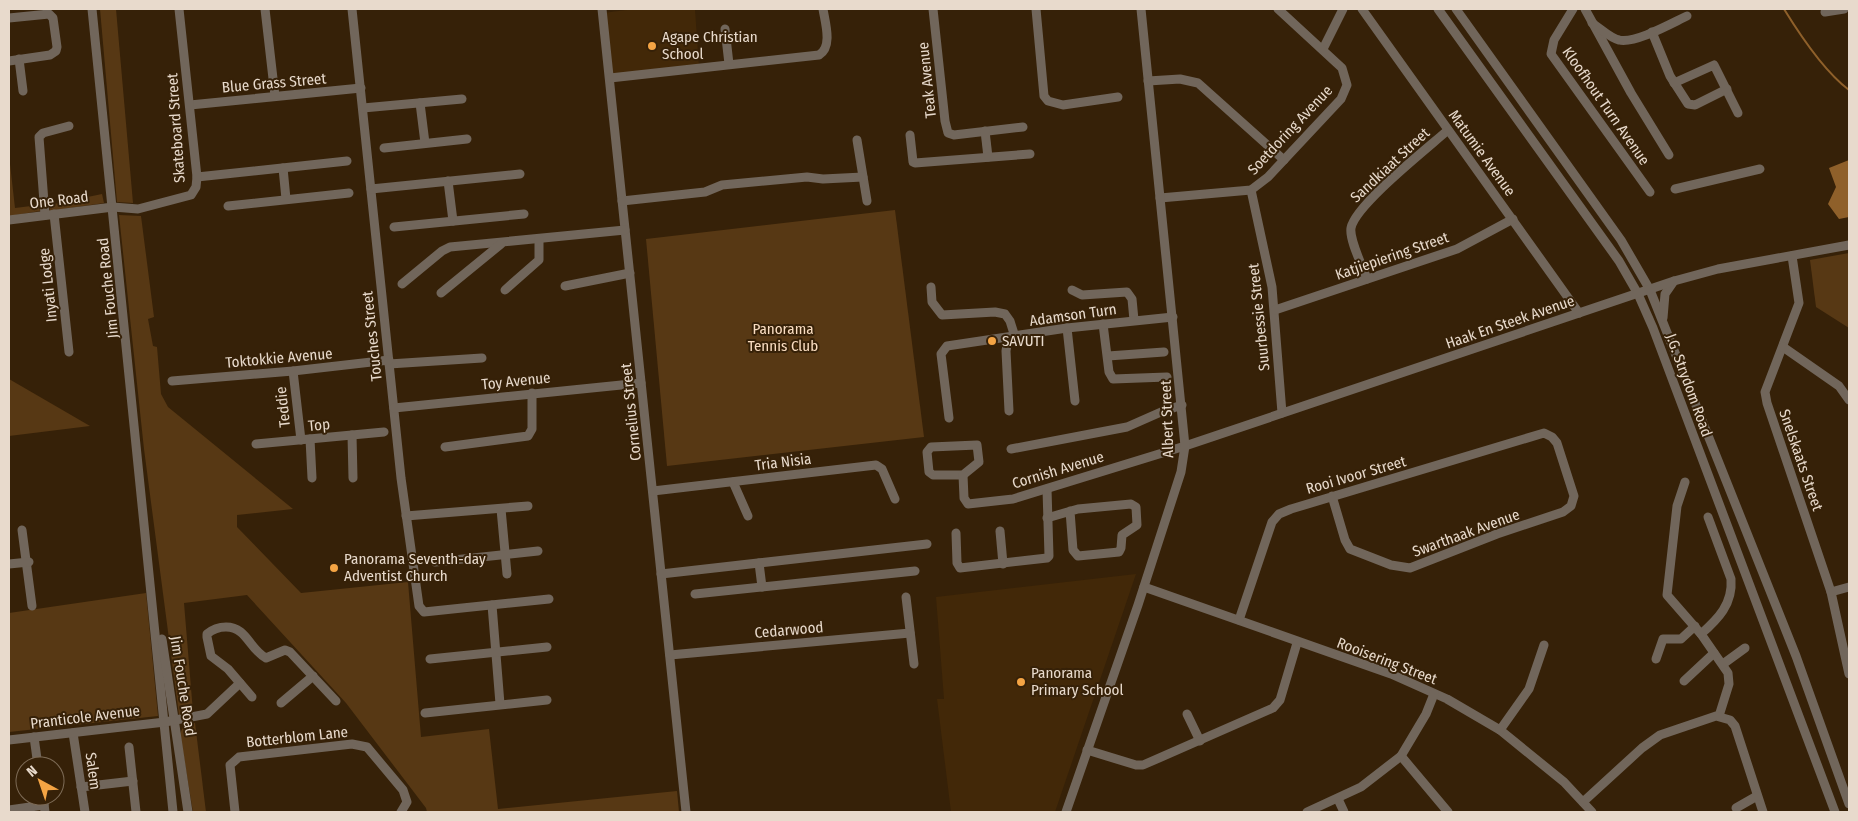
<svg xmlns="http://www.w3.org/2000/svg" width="1858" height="821" font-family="'Fira Sans Condensed',sans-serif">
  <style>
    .built { fill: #422808 }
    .green { fill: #573814 }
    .water { fill: #8f602a }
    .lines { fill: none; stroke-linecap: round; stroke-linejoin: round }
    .stream { stroke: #8f602a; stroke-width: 2 }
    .minor { stroke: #71665b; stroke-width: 9 }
    .poi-dot { fill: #f4a444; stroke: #362108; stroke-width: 2 }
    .labels { text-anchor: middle; stroke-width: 4; stroke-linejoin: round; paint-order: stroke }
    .poi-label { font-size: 15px; fill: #e8dacc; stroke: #362108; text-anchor: start }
    .street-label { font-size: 15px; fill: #e8dacc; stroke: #362108 }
    .park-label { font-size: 15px; fill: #faddc1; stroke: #362108 }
  </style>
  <rect width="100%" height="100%" fill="#362108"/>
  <g class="built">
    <path d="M 634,9 L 695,9 L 699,68 L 610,77 L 603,13 Z"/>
    <path d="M 1136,574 L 1055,812 L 951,812 L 937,699 L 944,699 L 936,597 Z"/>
  </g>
  <g class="green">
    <path d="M 100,9 L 116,9 L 133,203 L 117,202 Z"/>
    <path d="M 9,155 L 15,208 L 39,205 L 40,211 L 9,216 Z"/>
    <path d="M 102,194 L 104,203 L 50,211 L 49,205 Z"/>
    <path d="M 895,210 L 924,437 L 667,466 L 646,239 Z"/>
    <path d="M 119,215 L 141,216 L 154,317 L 148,319 L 153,346 L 157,347 L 161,394 L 168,407 L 293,509 L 237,515 L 237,527 L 301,593 L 408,582 L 421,737 L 489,729 L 498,809 L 677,791 L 679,812 L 427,812 L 426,808 L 346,703 L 247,595 L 184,603 L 193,712 L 179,715 L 144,449 Z"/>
    <path d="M 1849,253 L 1849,328 L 1816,307 L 1810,260 Z"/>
    <path d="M 9,379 L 90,426 L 9,436 Z"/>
    <path d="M 146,593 L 158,716 L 9,732 L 9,613 Z"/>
    <path d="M 195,723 L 206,812 L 193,812 L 180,734 L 184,724 Z"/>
  </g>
  <path class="water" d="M 1849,160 L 1849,217 L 1839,219 L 1828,204 L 1836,187 L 1829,168 Z"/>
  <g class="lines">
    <path class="stream" d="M 1784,9 C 1800,35 1825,72 1849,90"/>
    <g class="minor">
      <path d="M 92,9 L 173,812"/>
      <path d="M 265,9 L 275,96"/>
      <path d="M 352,9 L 401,478 L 419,606 L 424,612 L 549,599"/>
      <path d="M 602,9 L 686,812"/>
      <path d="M 933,9 L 945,121 L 948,133 L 954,135 L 1023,127"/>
      <path d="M 1036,9 L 1044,96 L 1048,101 L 1063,105 L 1118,97"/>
      <path d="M 1362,9 L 1579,313"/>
      <path d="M 1438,9 L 1619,261 L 1638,294 L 1653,328 L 1835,812"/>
      <path d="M 1456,9 L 1621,240 L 1650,290 L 1796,656 L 1849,804"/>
      <path d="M 1573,9 L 1554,40 L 1551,54 L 1650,192"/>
      <path d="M 1585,9 L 1631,93 L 1669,155"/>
      <path d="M 1825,12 L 1844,9"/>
      <path d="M 9,18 L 49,14 L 53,18 L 57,47 L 56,51 L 50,55 L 9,61"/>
      <path d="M 1592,23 C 1600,28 1610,38 1619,40 C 1635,44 1672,23 1687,16"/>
      <path d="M 725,29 L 729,64"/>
      <path d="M 1652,32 L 1670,76 L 1688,104 L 1695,105 L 1727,89"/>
      <path d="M 1323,49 L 1343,9"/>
      <path d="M 19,59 L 23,91"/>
      <path d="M 610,78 L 819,55 C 833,47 825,22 823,9"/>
      <path d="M 1148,81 L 1180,79 L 1198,83 L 1284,160"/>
      <path d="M 1674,83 L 1714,65 L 1738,113"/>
      <path d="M 420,103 L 425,143"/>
      <path d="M 190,105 L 361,88"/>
      <path d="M 363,108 L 462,99"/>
      <path d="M 985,131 L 988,157"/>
      <path d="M 910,135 L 913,162 L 915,163 L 1030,154"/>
      <path d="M 857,140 L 867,201"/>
      <path d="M 384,148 L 467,139"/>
      <path d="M 283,168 L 286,199"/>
      <path d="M 197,177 L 347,161"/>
      <path d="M 448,181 L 453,221"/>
      <path d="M 371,189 L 520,174"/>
      <path d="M 1675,189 L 1760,169"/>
      <path d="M 1251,190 L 1272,287 L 1282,413"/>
      <path d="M 1160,198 L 1251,190 L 1268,177 L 1341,99 L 1347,85 L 1342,68 L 1278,9"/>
      <path d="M 622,201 L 705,192 L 722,185 L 807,177 L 823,179 L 863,177"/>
      <path d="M 228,206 L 349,193"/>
      <path d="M 54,214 L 69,352"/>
      <path d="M 45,215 L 39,137 L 43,133 L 69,126"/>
      <path d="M 9,220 L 113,207 L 138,209 L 191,195 L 196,187 L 197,177 L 179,9"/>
      <path d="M 394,227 L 524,214"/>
      <path d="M 1792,256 L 1799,303 L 1765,392 L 1767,403 L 1831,592 L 1849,674"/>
      <path d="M 1367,279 C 1363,267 1349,240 1351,228 C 1355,205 1429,147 1448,130"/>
      <path d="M 402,284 L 442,251 L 450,247 L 625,230"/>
      <path d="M 565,286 L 630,273"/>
      <path d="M 931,287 L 932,302 L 942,315 L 995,312 L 1005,314 L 1010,321 L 1015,337"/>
      <path d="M 505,290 L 539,260 L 539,239"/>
      <path d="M 1072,290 L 1082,295 L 1127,292 L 1132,299 L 1134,320"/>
      <path d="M 441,293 L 501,244"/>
      <path d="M 1275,310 L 1457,249 L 1513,219"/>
      <path d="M 1663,318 L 1665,294 L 1674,281"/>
      <path d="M 1103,324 L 1109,372 L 1113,379 L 1167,377"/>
      <path d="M 1067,328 L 1075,401"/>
      <path d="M 1008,339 L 1006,351 L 1009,411"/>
      <path d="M 1783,347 L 1839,386 L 1849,400"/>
      <path d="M 1108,356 L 1164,352"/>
      <path d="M 389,364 L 482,358"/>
      <path d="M 293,371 L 301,440"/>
      <path d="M 172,381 L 293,371 L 389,360"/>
      <path d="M 394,408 L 641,383"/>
      <path d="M 949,418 L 941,354 L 947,346 L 1067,328 L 1173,317"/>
      <path d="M 352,435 L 353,478"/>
      <path d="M 310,439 L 312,478"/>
      <path d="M 256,444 L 384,432"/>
      <path d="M 977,445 L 979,462 L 963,475 L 933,475 L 929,472 L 927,452 L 931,447 Z"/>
      <path d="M 445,447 L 528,436 L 532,429 L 532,393"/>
      <path d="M 1011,449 L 1127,427 L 1161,412 L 1182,405"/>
      <path d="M 963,475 L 964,498 L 968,504 L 1013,499 L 1185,446 L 1674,281 L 1718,269 L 1849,245"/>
      <path d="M 733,482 L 748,516"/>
      <path d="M 1685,482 L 1677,506 L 1667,595 L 1701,634 L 1728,673 L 1729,684 L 1719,716"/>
      <path d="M 653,491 L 876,465 L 882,469 L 895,499"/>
      <path d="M 501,509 L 507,574"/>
      <path d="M 406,516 L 528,506"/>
      <path d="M 1047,518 L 1078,509 L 1131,504 L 1136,507 L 1137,525 L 1122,535 L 1121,548 L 1119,552 L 1078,556 L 1073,550 L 1070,511"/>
      <path d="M 22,530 L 32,606"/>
      <path d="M 1000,531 L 1003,564"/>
      <path d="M 956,533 L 957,563 L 960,568 L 1047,558 L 1049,556 L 1047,489"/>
      <path d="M 435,562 L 538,551"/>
      <path d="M 759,563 L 762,587"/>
      <path d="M 9,564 L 29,562"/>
      <path d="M 661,574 L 927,544"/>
      <path d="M 1144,587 L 1391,674 L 1447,699 L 1500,730 L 1564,782 L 1592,812"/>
      <path d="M 1831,592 L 1849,587"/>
      <path d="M 695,594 L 915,571"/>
      <path d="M 906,597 L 914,664"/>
      <path d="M 492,605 L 500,704"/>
      <path d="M 1239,620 L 1272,522 L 1279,514 L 1291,509 L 1544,433 L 1552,437 L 1557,443 L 1574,496 L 1571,506 L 1563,512 L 1497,534 L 1410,568 L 1391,565 L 1350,549 L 1345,540 L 1332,496"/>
      <path d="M 1701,634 C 1718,619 1733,604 1731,579 L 1708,517"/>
      <path d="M 162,639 L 188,812"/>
      <path d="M 670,655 L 910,633"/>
      <path d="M 430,659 L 547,647"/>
      <path d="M 1656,659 L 1663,639 L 1681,639 L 1695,626"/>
      <path d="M 1723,664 L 1745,648"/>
      <path d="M 1684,681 L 1714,653"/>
      <path d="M 252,697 L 228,669 L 211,656 L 207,637 L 207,634 C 213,629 218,627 226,627 C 247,627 249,649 266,658 L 285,650 L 290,652 L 336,701"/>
      <path d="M 281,703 L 313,676"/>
      <path d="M 425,713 L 547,700"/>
      <path d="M 1187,714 L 1200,741"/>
      <path d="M 1500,730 L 1529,689 L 1544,645"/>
      <path d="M 73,733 L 85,812"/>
      <path d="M 34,737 L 38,766"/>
      <path d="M 9,740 L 165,722 L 207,714 L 240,683"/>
      <path d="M 129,747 L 136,812"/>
      <path d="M 1087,750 L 1136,765 L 1143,765 L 1273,708 L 1280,700 L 1297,643"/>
      <path d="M 1401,756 L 1448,812"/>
      <path d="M 81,787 L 133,781"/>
      <path d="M 43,796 L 45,812"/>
      <path d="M 1338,799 L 1344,812"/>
      <path d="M 1583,802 L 1642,748 L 1660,735 L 1716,716 L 1730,720 L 1735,726 L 1763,812"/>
      <path d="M 1736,808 L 1757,796"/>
      <path d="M 9,810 L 44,805"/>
      <path d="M 235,812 L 230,765 L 239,757 L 352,744 L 367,747 L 403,790 L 407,802 L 401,812"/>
      <path d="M 1066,812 L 1138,605 L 1181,472 L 1185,446 L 1141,9"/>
      <path d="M 1307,812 L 1361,787 L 1401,756 L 1426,714 L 1434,694"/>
    </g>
  </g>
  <g class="poi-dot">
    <circle cx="652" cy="46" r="5"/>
    <circle cx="992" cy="341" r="5"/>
    <circle cx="334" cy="568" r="5"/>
    <circle cx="1021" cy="682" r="5"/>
  </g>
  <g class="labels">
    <g class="poi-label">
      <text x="662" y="42">Agape Christian<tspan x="662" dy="17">School</tspan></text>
      <text x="1002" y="346">SAVUTI</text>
      <text x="344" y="564">Panorama Seventh-day<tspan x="344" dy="17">Adventist Church</tspan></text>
      <text x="1031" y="678">Panorama<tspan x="1031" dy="17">Primary School</tspan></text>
    </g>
    <g class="street-label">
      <text transform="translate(927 80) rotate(-96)" y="5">Teak Avenue</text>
      <text transform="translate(274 83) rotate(-5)" y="5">Blue Grass Street</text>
      <text transform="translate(1606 106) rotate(55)" y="5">Kloofhout Turn Avenue</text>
      <text transform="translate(176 128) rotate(-94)" y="5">Skateboard Street</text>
      <text transform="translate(1290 130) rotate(-47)" y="5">Soetdoring Avenue</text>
      <text transform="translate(1482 153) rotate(54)" y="5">Matumie Avenue</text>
      <text transform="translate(1390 165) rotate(-43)" y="5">Sandkiaat Street</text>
      <text transform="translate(59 200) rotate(-7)" y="5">One Road</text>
      <text transform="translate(1392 256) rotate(-19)" y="5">Katjiepiering Street</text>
      <text transform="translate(48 285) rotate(-96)" y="5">Inyati Lodge</text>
      <text transform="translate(108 288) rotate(-96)" y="5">Jim Fouche Road</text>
      <text transform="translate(1073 315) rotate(-8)" y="5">Adamson Turn</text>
      <text transform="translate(1259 317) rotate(-96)" y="5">Suurbessie Street</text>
      <text transform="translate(1510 322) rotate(-19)" y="5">Haak En Steek Avenue</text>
      <text transform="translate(372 336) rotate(-96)" y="5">Touches Street</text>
      <text transform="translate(279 358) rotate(-5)" y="5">Toktokkie Avenue</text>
      <text transform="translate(516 381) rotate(-6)" y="5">Toy Avenue</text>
      <text transform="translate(1689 385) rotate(70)" y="5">J.G. Strydom Road</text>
      <text transform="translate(283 407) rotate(-96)" y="5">Teddie</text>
      <text transform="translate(631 412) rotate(-96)" y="5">Cornelius Street</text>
      <text transform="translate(1167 419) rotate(-92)" y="5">Albert Street</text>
      <text transform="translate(319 425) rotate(-5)" y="5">Top</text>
      <text transform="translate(1801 460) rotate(71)" y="5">Snelskaats Street</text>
      <text transform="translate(783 462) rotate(-7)" y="5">Tria Nisia</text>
      <text transform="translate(1058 470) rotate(-17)" y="5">Cornish Avenue</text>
      <text transform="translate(1356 475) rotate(-16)" y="5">Rooi Ivoor Street</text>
      <text transform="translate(1466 533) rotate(-20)" y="5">Swarthaak Avenue</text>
      <text transform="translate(789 630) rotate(-5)" y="5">Cedarwood</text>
      <text transform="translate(1387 661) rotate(21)" y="5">Rooisering Street</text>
      <text transform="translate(183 686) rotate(81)" y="5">Jim Fouche Road</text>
      <text transform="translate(85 717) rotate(-7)" y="5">Pranticole Avenue</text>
      <text transform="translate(297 737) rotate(-6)" y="5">Botterblom Lane</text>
      <text transform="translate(93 771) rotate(82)" y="5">Salem</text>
    </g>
    <g class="park-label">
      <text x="783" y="334">Panorama<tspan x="783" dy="17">Tennis Club</tspan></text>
    </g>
  </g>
  <rect width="1858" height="821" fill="none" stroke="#e8dacc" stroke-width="20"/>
  <g transform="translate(40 781) rotate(320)"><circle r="24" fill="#362108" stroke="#7d6b56"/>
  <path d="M0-4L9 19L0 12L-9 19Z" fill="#f4a444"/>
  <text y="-8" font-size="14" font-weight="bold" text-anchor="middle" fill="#e8dacc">N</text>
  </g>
</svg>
